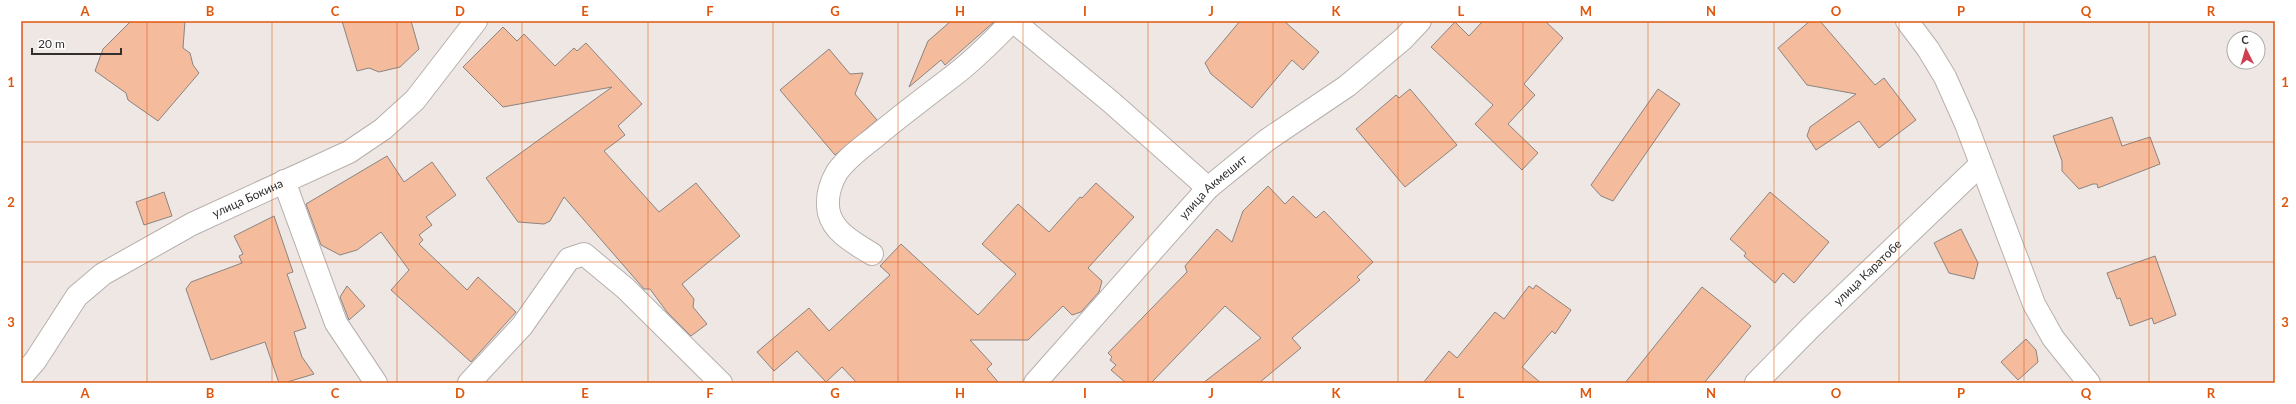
<svg xmlns="http://www.w3.org/2000/svg" width="2296" height="404" font-family="Lato,sans-serif">
  <style>
    .building { fill: #f4bb9d; stroke: #8b8481 }
    .lines { fill: none; stroke-linecap: round; stroke-linejoin: round }
    .street-casing { stroke: #b7b0ad; stroke-width: 24 }
    .street { stroke: #fff; stroke-width: 22 }
    .grid { fill: none; stroke: #df570e; stroke-width: 1; stroke-opacity: 0.55 }
    .labels { text-anchor: middle; stroke-width: 3; stroke-linejoin: round; paint-order: stroke }
    .street-label { font-size: 12px; fill: #322f2e; stroke: #fff }
    .neatline { fill: none; stroke: #df570e; stroke-width: 1.5 }
    .grid-label { font-size: 13px; text-anchor: middle; font-weight: bold; fill: #df570e }
  </style>
  <rect width="100%" height="100%" fill="#eee7e3"/>
  <g class="building">
    <path d="M 131,21 L 185,21 L 183,48 L 190,53 L 193,65 L 199,73 L 158,121 L 128,100 L 126,93 L 95,71 L 103,49 Z"/>
    <path d="M 342,21 L 411,21 L 419,49 L 400,67 L 379,72 L 369,68 L 357,71 Z"/>
    <path d="M 951,21 L 995,21 L 945,65 L 941,60 L 909,87 L 928,41 Z"/>
    <path d="M 1240,21 L 1284,21 L 1319,52 L 1303,70 L 1292,60 L 1252,108 L 1211,74 L 1205,63 Z"/>
    <path d="M 1483,21 L 1545,21 L 1563,38 L 1524,84 L 1535,95 L 1508,124 L 1538,153 L 1522,170 L 1475,124 L 1493,105 L 1431,47 L 1455,22 L 1469,36 Z"/>
    <path d="M 1810,21 L 1820,21 L 1875,85 L 1884,78 L 1916,120 L 1879,148 L 1859,121 L 1816,150 L 1807,136 L 1810,127 L 1856,94 L 1807,85 L 1778,48 Z"/>
    <path d="M 503,27 L 517,41 L 524,34 L 555,66 L 574,48 L 577,51 L 586,43 L 642,104 L 618,126 L 625,135 L 604,151 L 659,212 L 696,183 L 740,236 L 682,284 L 694,299 L 693,307 L 707,324 L 691,336 L 667,312 L 650,289 L 644,289 L 564,197 L 550,221 L 544,224 L 518,222 L 486,178 L 612,87 L 503,107 L 463,67 Z"/>
    <path d="M 829,49 L 850,74 L 863,73 L 855,94 L 877,120 L 835,155 L 780,90 Z"/>
    <path d="M 1410,89 L 1457,145 L 1405,187 L 1356,129 L 1396,95 L 1399,98 Z"/>
    <path d="M 1658,89 L 1680,104 L 1613,201 L 1601,196 L 1591,185 Z"/>
    <path d="M 2112,117 L 2122,146 L 2150,137 L 2160,164 L 2098,188 L 2097,184 L 2093,184 L 2079,189 L 2062,171 L 2062,161 L 2053,136 Z"/>
    <path d="M 387,156 L 404,182 L 432,162 L 456,195 L 426,217 L 432,225 L 419,235 L 423,240 L 419,244 L 467,290 L 478,277 L 516,312 L 471,362 L 391,290 L 409,270 L 381,232 L 357,250 L 340,255 L 321,245 L 306,204 Z"/>
    <path d="M 1096,183 L 1134,217 L 1088,268 L 1102,281 L 1099,292 L 1081,312 L 1072,315 L 1063,306 L 1028,340 L 970,340 L 992,364 L 987,369 L 999,383 L 857,383 L 842,367 L 826,382 L 797,351 L 774,371 L 757,352 L 809,308 L 829,331 L 890,275 L 880,266 L 901,244 L 978,315 L 1016,274 L 982,244 L 1018,204 L 1049,232 L 1080,197 L 1082,198 Z"/>
    <path d="M 1268,186 L 1285,204 L 1293,196 L 1316,218 L 1324,211 L 1373,262 L 1357,277 L 1360,280 L 1292,338 L 1301,348 L 1259,383 L 1203,383 L 1261,338 L 1225,306 L 1151,383 L 1126,383 L 1111,370 L 1116,365 L 1110,360 L 1112,357 L 1108,353 L 1187,272 L 1185,266 L 1217,229 L 1232,242 L 1243,211 Z"/>
    <path d="M 164,192 L 172,216 L 144,225 L 136,202 Z"/>
    <path d="M 1770,192 L 1829,242 L 1794,283 L 1783,273 L 1775,283 L 1744,256 L 1746,253 L 1730,239 Z"/>
    <path d="M 274,216 L 293,272 L 287,274 L 306,328 L 294,332 L 302,357 L 314,374 L 284,383 L 279,383 L 265,342 L 211,360 L 186,289 L 191,282 L 242,263 L 239,256 L 243,254 L 234,236 Z"/>
    <path d="M 1961,229 L 1978,263 L 1974,279 L 1949,273 L 1934,243 Z"/>
    <path d="M 2155,256 L 2176,315 L 2154,324 L 2152,318 L 2130,326 L 2120,298 L 2117,299 L 2107,273 Z"/>
    <path d="M 1536,285 L 1571,310 L 1555,334 L 1552,331 L 1522,367 L 1541,383 L 1423,383 L 1449,351 L 1457,358 L 1495,312 L 1504,319 L 1529,286 L 1533,289 Z"/>
    <path d="M 347,286 L 365,306 L 349,320 L 340,297 Z"/>
    <path d="M 1702,287 L 1751,326 L 1704,383 L 1625,383 Z"/>
    <path d="M 2026,339 L 2036,350 L 2038,362 L 2018,380 L 2001,362 Z"/>
  </g>
  <g class="lines">
    <g class="street-casing">
      <g id="street">
        <path d="M 1013,21 L 1111,102 L 1208,188"/>
        <path d="M 1907,21 L 1928,49 L 1945,77 L 1966,124 L 2034,304 L 2053,338 L 2089,383"/>
        <path d="M 284,181 L 336,323 L 376,383"/>
        <path d="M 872,254 C 856,244 834,233 829,213 C 826,199 830,184 837,172 C 847,158 862,147 875,137 C 899,117 924,98 949,79 C 972,62 993,41 1012,21"/>
        <path id="s1" d="M 21,377 L 35,361 L 77,296 L 103,274 L 192,224 L 349,152 L 383,129 L 415,100 L 476,21"/>
        <path d="M 469,383 L 522,326 L 569,259 L 584,254 L 625,288 L 721,383"/>
        <path id="s2" d="M 1035,383 L 1208,188 L 1267,140 L 1347,86 L 1403,39 L 1420,21"/>
        <path id="s3" d="M 1756,383 L 1811,327 L 1981,164"/>
      </g>
    </g>
    <use href="#street" class="street"/>
  </g>
  <path class="grid" d="M 147,21 L 147,383M 272,21 L 272,383M 397,21 L 397,383M 522,21 L 522,383M 648,21 L 648,383M 773,21 L 773,383M 898,21 L 898,383M 1023,21 L 1023,383M 1148,21 L 1148,383M 1273,21 L 1273,383M 1398,21 L 1398,383M 1523,21 L 1523,383M 1648,21 L 1648,383M 1774,21 L 1774,383M 1899,21 L 1899,383M 2024,21 L 2024,383M 2149,21 L 2149,383M 21,142 L 2275,142M 21,262 L 2275,262"/>
  <g class="labels">
    <g class="street-label">
      <text dy="4" stroke="none"><textPath href="#s2" startOffset="265">улица Акмешит</textPath></text>
      <text dy="4" stroke="none"><textPath href="#s1" startOffset="296">улица Бокина</textPath></text>
      <text dy="4" stroke="none"><textPath href="#s3" startOffset="157">улица Каратобе</textPath></text>
    </g>
  </g>
  <rect width="2296" height="404" fill="none" stroke="#ffffff" stroke-width="44"/>
  <g transform="translate(2246 50) rotate(355)"><circle r="19" fill="#ffffff" stroke="#adacab"/>
  <path d="M0-3L7 15L0 10L-7 15Z" fill="#cf3f51"/>
  <text y="-6" font-size="11" font-weight="bold" text-anchor="middle" fill="#322f2e">С</text>
  </g>
  <path d="M32 48v6h89v-6" fill="none" stroke="#322f2e" stroke-width="2"/>
  <text x="38" y="48" font-size="12" fill="#322f2e" stroke="#ffffff" stroke-width="3" paint-order="stroke">20 m</text>
  <rect x="22" y="22" width="2252" height="360" class="neatline"/>
  <g class="grid-label">
    <text x="85" y="16">A</text>
    <text x="210" y="16">B</text>
    <text x="335" y="16">C</text>
    <text x="460" y="16">D</text>
    <text x="585" y="16">E</text>
    <text x="710" y="16">F</text>
    <text x="835" y="16">G</text>
    <text x="960" y="16">H</text>
    <text x="1085" y="16">I</text>
    <text x="1211" y="16">J</text>
    <text x="1336" y="16">K</text>
    <text x="1461" y="16">L</text>
    <text x="1586" y="16">M</text>
    <text x="1711" y="16">N</text>
    <text x="1836" y="16">O</text>
    <text x="1961" y="16">P</text>
    <text x="2086" y="16">Q</text>
    <text x="2211" y="16">R</text>
    <text x="11" y="87">1</text>
    <text x="2285" y="87">1</text>
    <text x="11" y="207">2</text>
    <text x="2285" y="207">2</text>
    <text x="11" y="327">3</text>
    <text x="2285" y="327">3</text>
    <text x="85" y="398">A</text>
    <text x="210" y="398">B</text>
    <text x="335" y="398">C</text>
    <text x="460" y="398">D</text>
    <text x="585" y="398">E</text>
    <text x="710" y="398">F</text>
    <text x="835" y="398">G</text>
    <text x="960" y="398">H</text>
    <text x="1085" y="398">I</text>
    <text x="1211" y="398">J</text>
    <text x="1336" y="398">K</text>
    <text x="1461" y="398">L</text>
    <text x="1586" y="398">M</text>
    <text x="1711" y="398">N</text>
    <text x="1836" y="398">O</text>
    <text x="1961" y="398">P</text>
    <text x="2086" y="398">Q</text>
    <text x="2211" y="398">R</text>
  </g>
</svg>
